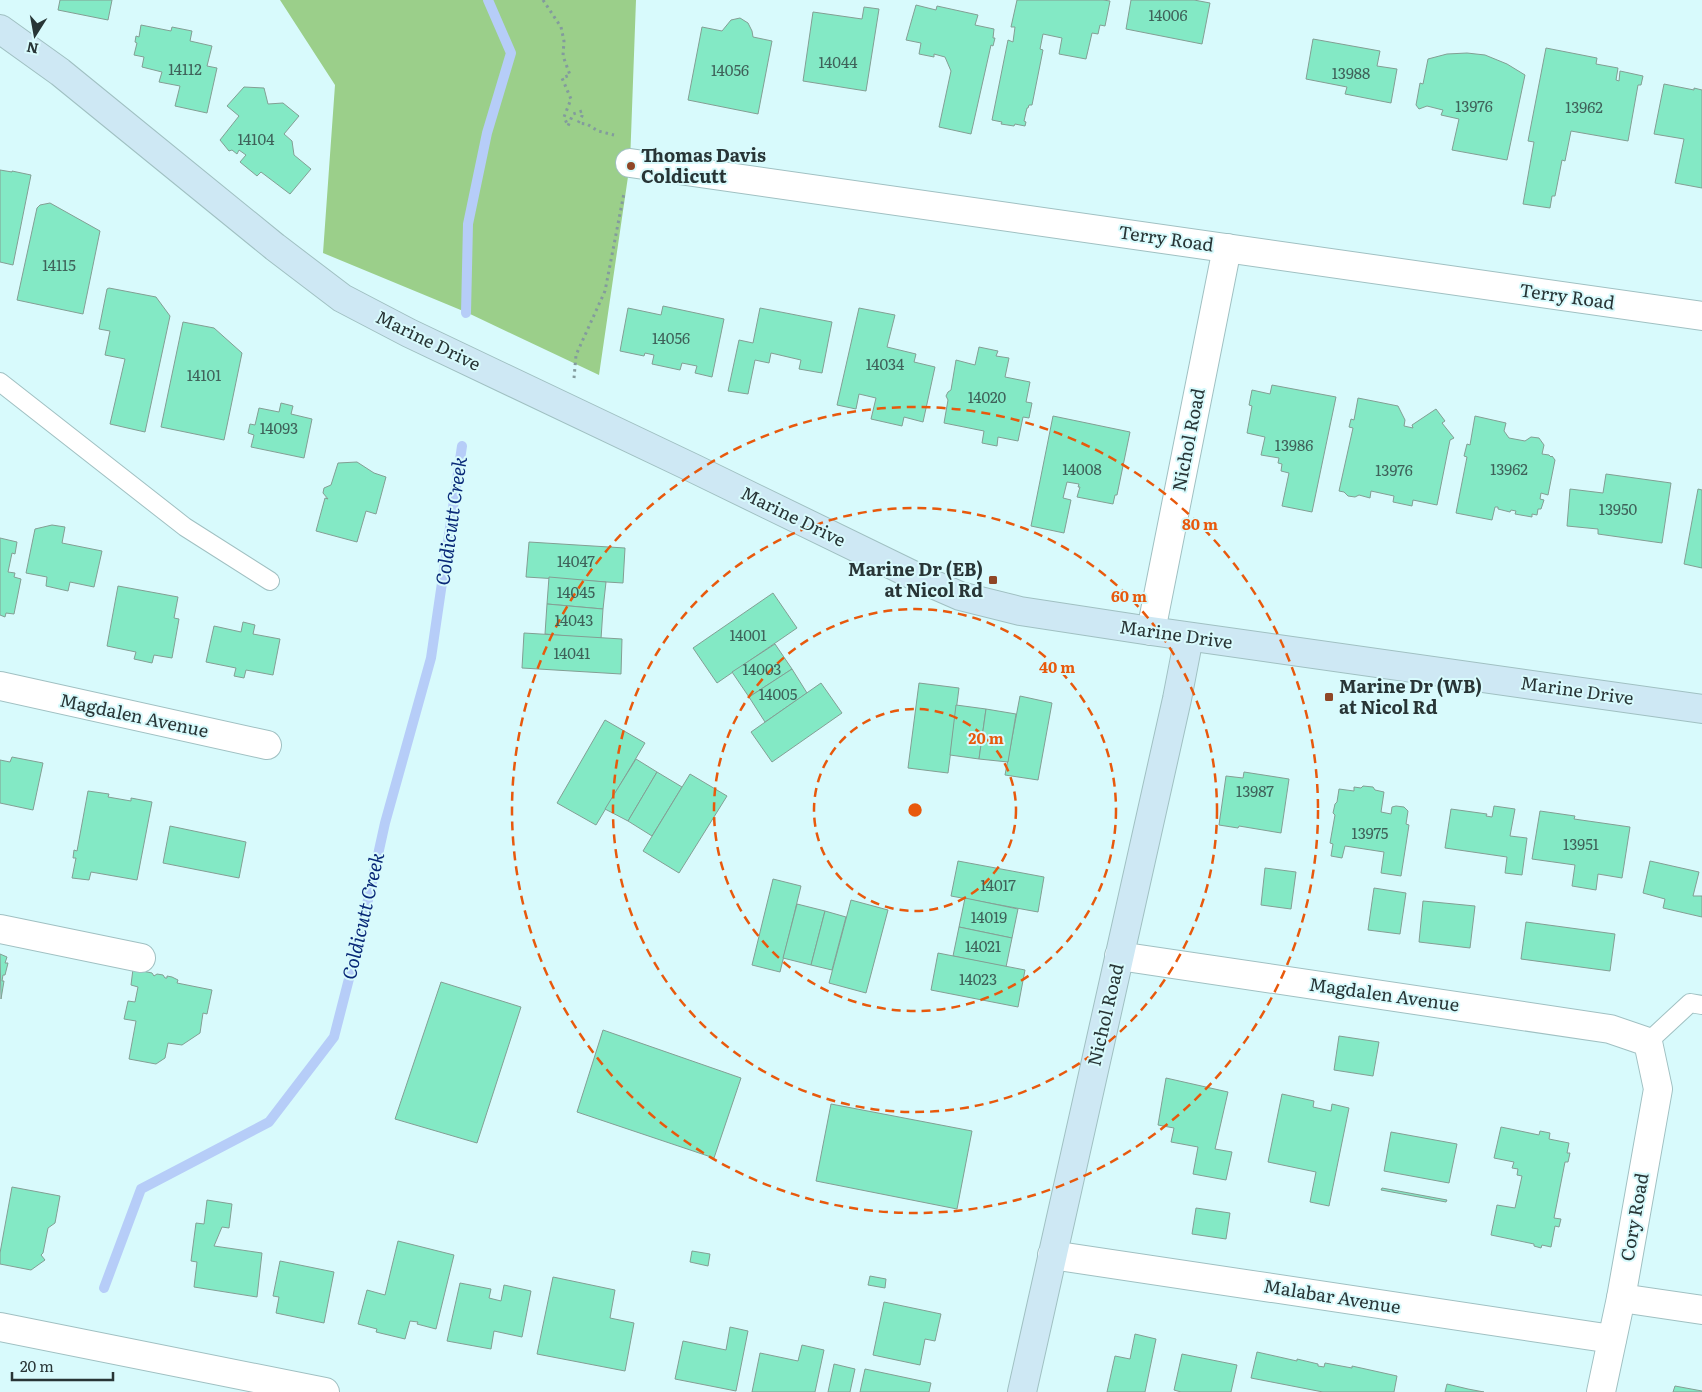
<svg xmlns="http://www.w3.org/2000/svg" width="1702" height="1392" font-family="Literata,serif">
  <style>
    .forest { fill: #9bcf8a }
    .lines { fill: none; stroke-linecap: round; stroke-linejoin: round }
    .stream { stroke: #b6cdf8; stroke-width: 10 }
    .building { fill: #83e9c5; stroke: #839f94 }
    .lane-casing { stroke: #a0c0c2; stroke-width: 20 }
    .street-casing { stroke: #a0c0c2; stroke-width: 30 }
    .secondary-casing { stroke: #a0c0c2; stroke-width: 30 }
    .path { stroke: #839b9d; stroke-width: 3; stroke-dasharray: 2.5 4; stroke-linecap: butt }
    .lane { stroke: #fff; stroke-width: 18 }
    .street { stroke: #fff; stroke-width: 28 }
    .secondary { stroke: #cee8f4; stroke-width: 28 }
    .ring { fill: none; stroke: #e8590c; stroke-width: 2.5; stroke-dasharray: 9 6 }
    .poi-dot { fill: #8f4626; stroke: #d8fafc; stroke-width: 2 }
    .labels { text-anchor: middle; stroke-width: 4; stroke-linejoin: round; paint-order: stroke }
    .number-label { font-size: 15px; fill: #3f625a }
    .poi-label { font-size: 18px; font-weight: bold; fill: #283536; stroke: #d8fafc; text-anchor: start }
    .street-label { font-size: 18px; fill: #283536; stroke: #d8fafc }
    .water-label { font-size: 19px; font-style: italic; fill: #092977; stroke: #d8fafc }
    .centre { fill: #e8590c; stroke: #d8fafc; stroke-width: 2.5 }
    .ring-label { font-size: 15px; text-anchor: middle; font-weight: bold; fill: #e8590c; stroke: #d8fafc; stroke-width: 4; stroke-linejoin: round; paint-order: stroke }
  </style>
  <rect width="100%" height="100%" fill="#d8fafc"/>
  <path class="forest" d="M 280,0 L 636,0 L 630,163 L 599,375 L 468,313 L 323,253 L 335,85 Z"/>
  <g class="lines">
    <g class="stream">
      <path d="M 466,313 L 468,224 L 487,133 L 511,53 L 488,0"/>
      <path d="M 104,1288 L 141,1189 L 269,1122 L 334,1037 L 360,936 L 385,823 L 431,658 L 462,446"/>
    </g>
  </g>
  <g class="building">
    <path d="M 60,0 L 112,0 L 108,20 L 58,10 Z"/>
    <path d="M 1017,0 L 1103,0 L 1110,1 L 1105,26 L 1100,25 L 1098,34 L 1092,33 L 1086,59 L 1059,54 L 1062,38 L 1043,34 L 1040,49 L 1043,50 L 1032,105 L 1029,105 L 1028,108 L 1027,108 L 1024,121 L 1026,122 L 1025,126 L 1015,124 L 1014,126 L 1001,124 L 1002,122 L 992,120 L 1008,40 L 1013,42 L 1015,27 L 1011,27 Z"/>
    <path d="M 1131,0 L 1194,0 L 1210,3 L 1202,44 L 1126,29 Z"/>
    <path d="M 916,5 L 936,10 L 937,6 L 978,15 L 975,25 L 994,29 L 993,38 L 995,38 L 993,46 L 991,45 L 971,134 L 939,127 L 951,71 L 945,57 L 934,54 L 934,57 L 919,54 L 921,43 L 906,40 Z"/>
    <path d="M 864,7 L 879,9 L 866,91 L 803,81 L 813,12 L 862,19 Z"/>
    <path d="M 740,18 L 748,23 L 752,31 L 753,37 L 772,41 L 758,114 L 688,100 L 702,27 L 722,31 L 731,20 Z"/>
    <path d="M 141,25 L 171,31 L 172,27 L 192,31 L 190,41 L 212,46 L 207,66 L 217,68 L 207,113 L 175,106 L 180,86 L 159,82 L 162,72 L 142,67 L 144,57 L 134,55 L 137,43 L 135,42 L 136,36 L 139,37 Z"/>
    <path d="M 1313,39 L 1380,51 L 1377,66 L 1397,69 L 1391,103 L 1345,94 L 1347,87 L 1306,79 Z"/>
    <path d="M 1546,48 L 1597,58 L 1596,64 L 1618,68 L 1616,80 L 1619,81 L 1620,71 L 1643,76 L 1641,85 L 1638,85 L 1628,141 L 1571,131 L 1565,161 L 1562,160 L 1555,196 L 1552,196 L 1550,208 L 1523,204 L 1534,142 L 1528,141 Z"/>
    <path d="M 1467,53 L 1485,55 L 1507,64 L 1525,75 L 1507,160 L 1452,150 L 1459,119 L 1441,115 L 1443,110 L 1427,106 L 1419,109 L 1416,105 L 1420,83 L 1423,84 L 1428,59 L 1447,54 Z"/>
    <path d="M 1664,84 L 1694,90 L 1694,88 L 1702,90 L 1702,188 L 1675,183 L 1684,139 L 1654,134 Z"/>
    <path d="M 244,87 L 264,88 L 268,104 L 283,103 L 299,116 L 284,134 L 292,141 L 294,155 L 311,169 L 290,194 L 261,172 L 257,176 L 240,162 L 246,155 L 239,150 L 237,154 L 232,150 L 229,151 L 220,140 L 239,116 L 227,106 Z"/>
    <path d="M 0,170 L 12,172 L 12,171 L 31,175 L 13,265 L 0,262 Z"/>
    <path d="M 50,203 L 100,231 L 83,314 L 17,300 L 37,208 L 40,205 Z"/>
    <path d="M 109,288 L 156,297 L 170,316 L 145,432 L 110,424 L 125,359 L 105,355 L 110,331 L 99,329 L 107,289 Z"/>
    <path d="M 663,306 L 724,319 L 712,377 L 695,373 L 697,366 L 682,363 L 680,370 L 652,364 L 654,355 L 645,353 L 644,356 L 620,351 L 628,308 L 661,315 Z"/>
    <path d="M 760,308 L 832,322 L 822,373 L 799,369 L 801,360 L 771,353 L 769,363 L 755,360 L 748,394 L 728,391 L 739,340 L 753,343 Z"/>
    <path d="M 859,308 L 895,315 L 887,347 L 916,354 L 914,362 L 935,367 L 923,422 L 904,417 L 902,426 L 871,419 L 876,398 L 859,394 L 856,409 L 837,405 Z"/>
    <path d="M 183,322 L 214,328 L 242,353 L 224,440 L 161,427 Z"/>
    <path d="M 979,347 L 998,351 L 996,356 L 1009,358 L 1005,377 L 1030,382 L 1026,402 L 1032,403 L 1029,418 L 1023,417 L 1018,441 L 998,437 L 997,446 L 982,443 L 984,431 L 944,423 L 948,400 L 946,396 L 948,392 L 951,390 L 956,360 L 975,365 Z"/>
    <path d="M 1272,385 L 1336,397 L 1312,512 L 1282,506 L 1289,473 L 1281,471 L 1282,464 L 1278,463 L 1279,458 L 1261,455 L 1265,437 L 1247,433 L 1252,406 L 1249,405 L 1252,390 L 1270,394 Z"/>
    <path d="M 1358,398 L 1398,406 L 1405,420 L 1404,426 L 1413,428 L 1412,425 L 1436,409 L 1445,421 L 1442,423 L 1454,438 L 1450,440 L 1437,505 L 1413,500 L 1412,506 L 1393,502 L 1394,496 L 1371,491 L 1370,498 L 1359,495 L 1355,497 L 1348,496 L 1344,492 L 1339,491 L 1353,428 L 1349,427 L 1351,419 L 1354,420 Z"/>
    <path d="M 281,403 L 293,406 L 291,414 L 312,419 L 304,458 L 251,447 L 254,435 L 248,433 L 250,424 L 255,425 L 259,408 L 279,412 Z"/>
    <path d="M 1053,416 L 1130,432 L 1117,495 L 1115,495 L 1113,504 L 1077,497 L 1080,487 L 1078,487 L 1079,484 L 1067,482 L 1063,498 L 1071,500 L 1064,533 L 1031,526 Z"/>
    <path d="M 1475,416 L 1506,423 L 1504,431 L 1509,438 L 1525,441 L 1531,437 L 1539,438 L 1544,445 L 1542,454 L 1549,455 L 1551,457 L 1552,456 L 1555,460 L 1548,495 L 1541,493 L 1540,499 L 1544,500 L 1541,509 L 1538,509 L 1537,515 L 1532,514 L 1532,517 L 1515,514 L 1516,511 L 1511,510 L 1510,512 L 1498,509 L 1498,507 L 1495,507 L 1492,520 L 1456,513 L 1467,457 L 1464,456 L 1467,444 L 1470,445 Z"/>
    <path d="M 357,462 L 374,473 L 386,477 L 376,514 L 366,511 L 357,542 L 316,531 L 325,498 L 328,499 L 323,493 L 324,488 L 331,485 L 338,463 Z"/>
    <path d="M 1606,474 L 1671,483 L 1662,543 L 1598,534 L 1598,529 L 1567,526 L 1570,489 L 1603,493 Z"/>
    <path d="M 1698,489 L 1702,490 L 1702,568 L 1684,564 Z"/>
    <path d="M 52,525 L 65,527 L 62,543 L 102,551 L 94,587 L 70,582 L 68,591 L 46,586 L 47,577 L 26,573 L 35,529 Z"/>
    <path d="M 0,538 L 17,542 L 15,554 L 12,553 L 8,572 L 15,573 L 14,577 L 21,579 L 14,614 L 6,613 L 5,617 L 0,615 Z"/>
    <path d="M 529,542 L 625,548 L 623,583 L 526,577 Z"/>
    <path d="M 549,577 L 606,582 L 603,609 L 547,604 Z"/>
    <path d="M 118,586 L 178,597 L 174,618 L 179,619 L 172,658 L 154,655 L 152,663 L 134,659 L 136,652 L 107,646 Z"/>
    <path d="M 773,593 L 797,628 L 717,683 L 693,648 Z"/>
    <path d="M 547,604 L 603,609 L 601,639 L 545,634 Z"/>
    <path d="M 243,622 L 255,625 L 253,634 L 280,639 L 273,675 L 246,670 L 244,678 L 234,676 L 236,668 L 206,662 L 214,626 L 241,632 Z"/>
    <path d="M 524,633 L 622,639 L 621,674 L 522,668 Z"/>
    <path d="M 775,644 L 792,669 L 749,697 L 732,672 Z"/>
    <path d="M 792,669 L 807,693 L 765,722 L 749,697 Z"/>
    <path d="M 821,683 L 842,713 L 772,762 L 751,732 Z"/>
    <path d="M 919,683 L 959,688 L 948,773 L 908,768 Z"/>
    <path d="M 1020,696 L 1052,703 L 1038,780 L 1005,775 Z"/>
    <path d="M 956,705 L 986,709 L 979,759 L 950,755 Z"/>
    <path d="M 986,709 L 1016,714 L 1008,762 L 979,759 Z"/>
    <path d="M 605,720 L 645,743 L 596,825 L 557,803 Z"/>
    <path d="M 12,757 L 43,763 L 33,810 L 0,803 L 0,760 L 10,762 Z"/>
    <path d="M 636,759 L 657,772 L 628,821 L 605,809 Z"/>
    <path d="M 657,772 L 682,787 L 652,836 L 628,821 Z"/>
    <path d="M 1244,772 L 1289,779 L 1281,833 L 1239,826 L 1238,828 L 1219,825 L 1226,776 L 1243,778 Z"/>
    <path d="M 690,774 L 727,796 L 679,873 L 643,851 Z"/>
    <path d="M 1363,786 L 1373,787 L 1375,790 L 1384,792 L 1381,812 L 1391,814 L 1392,807 L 1396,806 L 1404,807 L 1408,811 L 1406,824 L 1409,825 L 1401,876 L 1381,873 L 1384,852 L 1345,846 L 1342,858 L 1331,856 L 1333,844 L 1330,843 L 1335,815 L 1333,813 L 1335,804 L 1337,802 L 1339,789 L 1354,791 L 1354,787 L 1361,788 Z"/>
    <path d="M 88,791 L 109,794 L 108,797 L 131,801 L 131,798 L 152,802 L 137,880 L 91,872 L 89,880 L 72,878 L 76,858 L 73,858 L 74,850 L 77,851 Z"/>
    <path d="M 1494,806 L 1515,809 L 1510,836 L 1527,838 L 1522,875 L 1505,873 L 1507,857 L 1445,848 L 1451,809 L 1487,814 L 1486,816 L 1492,817 Z"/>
    <path d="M 1540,811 L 1575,816 L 1574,819 L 1630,827 L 1622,878 L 1598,874 L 1596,890 L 1572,886 L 1575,865 L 1532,859 Z"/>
    <path d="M 170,826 L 246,842 L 239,878 L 163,863 Z"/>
    <path d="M 958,861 L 1044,877 L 1038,912 L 951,896 Z"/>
    <path d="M 1650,861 L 1699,872 L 1693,896 L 1702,896 L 1702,917 L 1663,908 L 1665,899 L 1643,893 Z"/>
    <path d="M 1265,868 L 1296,872 L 1291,909 L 1261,905 Z"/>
    <path d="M 773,879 L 801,886 L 780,972 L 752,965 Z"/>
    <path d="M 1374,888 L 1406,893 L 1400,934 L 1368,930 Z"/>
    <path d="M 965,898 L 1018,909 L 1012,938 L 959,927 Z"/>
    <path d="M 851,900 L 888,910 L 866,993 L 829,983 Z"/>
    <path d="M 1423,901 L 1475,906 L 1470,948 L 1419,942 Z"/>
    <path d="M 797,904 L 825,911 L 811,965 L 783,958 Z"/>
    <path d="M 825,911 L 846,917 L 832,970 L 811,965 Z"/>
    <path d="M 1526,922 L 1615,934 L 1610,971 L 1521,959 Z"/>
    <path d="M 959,927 L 1012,938 L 1006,967 L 953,956 Z"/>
    <path d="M 938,953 L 1025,970 L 1018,1007 L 931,990 Z"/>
    <path d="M 0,954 L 7,957 L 5,963 L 8,963 L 5,975 L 3,975 L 2,981 L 4,981 L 1,999 Z"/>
    <path d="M 133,969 L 152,973 L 154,976 L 157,974 L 163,975 L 165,978 L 167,978 L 167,976 L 172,977 L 178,980 L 177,983 L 212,990 L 207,1014 L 203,1013 L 200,1033 L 182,1045 L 168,1043 L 165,1058 L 156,1064 L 129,1059 L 136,1021 L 124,1019 L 128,1001 L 135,1002 L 138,987 L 131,985 Z"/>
    <path d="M 441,982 L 521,1007 L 477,1143 L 395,1119 Z"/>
    <path d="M 603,1030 L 741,1078 L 714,1158 L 577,1112 Z"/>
    <path d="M 1339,1036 L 1379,1042 L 1373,1076 L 1334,1070 Z"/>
    <path d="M 1166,1078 L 1228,1092 L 1215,1149 L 1232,1152 L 1226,1180 L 1193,1174 L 1198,1147 L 1171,1142 L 1174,1128 L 1158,1125 Z"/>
    <path d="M 1282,1094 L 1314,1101 L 1313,1107 L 1331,1111 L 1332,1104 L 1349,1108 L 1329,1206 L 1310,1202 L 1316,1172 L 1268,1162 Z"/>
    <path d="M 831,1104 L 972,1131 L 957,1209 L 816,1181 Z"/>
    <path d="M 1501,1127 L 1539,1135 L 1540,1131 L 1550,1133 L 1549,1139 L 1569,1143 L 1567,1153 L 1570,1153 L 1568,1162 L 1565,1162 L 1554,1218 L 1561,1219 L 1559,1227 L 1555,1226 L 1551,1247 L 1542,1245 L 1541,1248 L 1534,1246 L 1534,1244 L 1491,1235 L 1497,1205 L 1515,1208 L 1522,1176 L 1517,1175 L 1518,1169 L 1512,1168 L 1514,1162 L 1494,1158 Z"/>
    <path d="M 1391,1132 L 1457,1144 L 1449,1183 L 1384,1171 Z"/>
    <path d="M 12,1187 L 60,1196 L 55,1223 L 48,1228 L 43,1253 L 41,1255 L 45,1260 L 31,1270 L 0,1264 L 0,1253 Z"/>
    <path d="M 1382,1188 L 1447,1200 L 1446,1202 L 1381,1190 Z"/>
    <path d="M 207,1200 L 232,1204 L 229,1228 L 222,1227 L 214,1246 L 262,1253 L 257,1297 L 194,1287 L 197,1262 L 191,1261 L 196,1223 L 204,1224 Z"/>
    <path d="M 1196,1208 L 1230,1213 L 1226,1239 L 1192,1234 Z"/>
    <path d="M 398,1241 L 454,1255 L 436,1329 L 417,1324 L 418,1322 L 410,1321 L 405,1339 L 376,1332 L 377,1329 L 358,1324 L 367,1290 L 385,1295 Z"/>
    <path d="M 692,1251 L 710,1254 L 708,1266 L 690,1262 Z"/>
    <path d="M 280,1261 L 334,1272 L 324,1323 L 276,1313 L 279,1297 L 273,1296 Z"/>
    <path d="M 870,1276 L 886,1279 L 885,1288 L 868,1285 Z"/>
    <path d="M 553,1277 L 615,1290 L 610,1318 L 634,1323 L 625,1371 L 537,1354 Z"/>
    <path d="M 460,1283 L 491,1289 L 489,1298 L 501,1301 L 504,1285 L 531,1291 L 522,1337 L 494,1331 L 491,1349 L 447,1341 Z"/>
    <path d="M 884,1302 L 941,1314 L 935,1341 L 925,1339 L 920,1365 L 873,1355 Z"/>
    <path d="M 730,1327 L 748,1331 L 736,1391 L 675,1379 L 683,1341 L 726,1350 Z"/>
    <path d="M 1135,1334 L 1156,1339 L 1145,1392 L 1107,1392 L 1115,1356 L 1130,1359 Z"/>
    <path d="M 802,1345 L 824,1350 L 815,1392 L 752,1392 L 760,1353 L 798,1361 Z"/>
    <path d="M 1257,1352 L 1297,1361 L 1297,1359 L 1318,1364 L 1318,1366 L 1324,1367 L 1325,1363 L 1352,1368 L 1352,1366 L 1397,1376 L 1394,1392 L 1323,1392 L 1251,1378 Z"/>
    <path d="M 1182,1354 L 1237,1365 L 1231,1392 L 1181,1392 L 1174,1390 Z"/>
    <path d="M 834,1364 L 855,1369 L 850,1392 L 828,1392 Z"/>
    <path d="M 865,1369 L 931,1383 L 929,1392 L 860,1392 Z"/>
    <path d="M 1447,1384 L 1468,1389 L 1484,1392 L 1445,1392 Z"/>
    <path d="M 1675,1386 L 1702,1391 L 1702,1392 L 1673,1392 Z"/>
  </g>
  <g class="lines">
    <g class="lane-casing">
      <g id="lane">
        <path d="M 0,382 L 185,527 L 270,581"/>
        <path d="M 1648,1042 L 1690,1003 L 1702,1005"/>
      </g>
    </g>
    <g class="street-casing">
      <g id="street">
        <path d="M 630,163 L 1702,316"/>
        <path d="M 1151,631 L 1227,248"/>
        <path d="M 0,686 L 267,745"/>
        <path d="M 0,929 L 141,958"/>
        <path d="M 1119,956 L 1610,1029 L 1648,1042 L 1658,1089 L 1621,1298 L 1601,1392"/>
        <path d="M 1052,1255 L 1612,1339"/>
        <path d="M 1621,1298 L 1702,1310"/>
        <path d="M 0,1327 L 325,1392"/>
      </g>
    </g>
    <g class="secondary-casing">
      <g id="secondary">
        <path d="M 0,29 L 60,72 L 275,247 L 342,298 L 409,333 L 695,469 L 921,579 L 960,596 L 1020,611 L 1151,631 L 1702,709"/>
        <path d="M 1022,1392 L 1177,699 L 1189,637"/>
      </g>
    </g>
    <g class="path">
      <path d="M 543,0 L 561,27 L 564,41 L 563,56 L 570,75 L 562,78 L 571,99 L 564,117 L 568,126 L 573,114 L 582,111 L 582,116 L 578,123 L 587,124 L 598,131 L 614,135"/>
      <path d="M 574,378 L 576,355 L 605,291 L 624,193"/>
    </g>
    <use href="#lane" class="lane"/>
    <use href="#street" class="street"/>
    <use href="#secondary" class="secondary"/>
  </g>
  <g class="ring">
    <circle cx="915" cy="810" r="101"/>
    <circle cx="915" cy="810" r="201"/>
    <circle cx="915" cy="810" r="302"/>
    <circle cx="915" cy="810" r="403"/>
  </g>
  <g class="poi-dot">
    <circle cx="631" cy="166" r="5"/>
    <rect x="988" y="575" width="10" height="10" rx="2.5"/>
    <rect x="1324" y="692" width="10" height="10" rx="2.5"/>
  </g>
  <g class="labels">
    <g class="number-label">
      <text x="1168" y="21">14006</text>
      <text x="838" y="68">14044</text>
      <text x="185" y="75">14112</text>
      <text x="730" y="76">14056</text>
      <text x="1351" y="79">13988</text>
      <text x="1474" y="112">13976</text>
      <text x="1584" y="113">13962</text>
      <text x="256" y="145">14104</text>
      <text x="59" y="271">14115</text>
      <text x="671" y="344">14056</text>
      <text x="885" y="370">14034</text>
      <text x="204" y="381">14101</text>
      <text x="987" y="403">14020</text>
      <text x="279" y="434">14093</text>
      <text x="1294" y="451">13986</text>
      <text x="1082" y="475">14008</text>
      <text x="1509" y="475">13962</text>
      <text x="1394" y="476">13976</text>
      <text x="1618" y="515">13950</text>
      <text x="576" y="567">14047</text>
      <text x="576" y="598">14045</text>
      <text x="574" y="626">14043</text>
      <text x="748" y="641">14001</text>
      <text x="572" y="659">14041</text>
      <text x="762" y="675">14003</text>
      <text x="778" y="700">14005</text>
      <text x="1255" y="797">13987</text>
      <text x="1370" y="839">13975</text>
      <text x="1581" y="850">13951</text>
      <text x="998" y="891">14017</text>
      <text x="989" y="923">14019</text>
      <text x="983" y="952">14021</text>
      <text x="978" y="985">14023</text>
    </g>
    <g class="poi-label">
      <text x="641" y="162">Thomas Davis<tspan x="641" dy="21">Coldicutt</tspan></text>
      <text x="983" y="576" text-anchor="end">Marine Dr (EB)<tspan x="983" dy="21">at Nicol Rd</tspan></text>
      <text x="1339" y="693">Marine Dr (WB)<tspan x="1339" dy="21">at Nicol Rd</tspan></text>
    </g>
    <g class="street-label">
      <text transform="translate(1166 239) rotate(8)" y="6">Terry Road</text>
      <text transform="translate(1567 297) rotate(8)" y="6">Terry Road</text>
      <text transform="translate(428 341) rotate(26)" y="6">Marine Drive</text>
      <text transform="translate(1189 440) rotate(-79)" y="6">Nichol Road</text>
      <text transform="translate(793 517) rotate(26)" y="6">Marine Drive</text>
      <text transform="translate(1176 635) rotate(8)" y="6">Marine Drive</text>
      <text transform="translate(1577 691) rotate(8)" y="6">Marine Drive</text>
      <text transform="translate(134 716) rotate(12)" y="6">Magdalen Avenue</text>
      <text transform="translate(1384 995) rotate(8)" y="6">Magdalen Avenue</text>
      <text transform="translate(1106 1015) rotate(-77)" y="6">Nichol Road</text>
      <text transform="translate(1635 1217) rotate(-80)" y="6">Cory Road</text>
      <text transform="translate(1332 1297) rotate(9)" y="6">Malabar Avenue</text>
    </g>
    <g class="water-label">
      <text transform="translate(451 521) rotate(-82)" y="7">Coldicutt Creek</text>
      <text transform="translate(363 916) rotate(-77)" y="7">Coldicutt Creek</text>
    </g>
  </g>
  <circle cx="915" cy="810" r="8" class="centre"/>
  <g class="ring-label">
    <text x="1200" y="530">80 m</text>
    <text x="1129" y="602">60 m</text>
    <text x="1057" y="673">40 m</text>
    <text x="986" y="744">20 m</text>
  </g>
  <g transform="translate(35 35) rotate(191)" stroke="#d8fafc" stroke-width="4" paint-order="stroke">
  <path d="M0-4L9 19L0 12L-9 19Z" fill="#283536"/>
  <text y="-8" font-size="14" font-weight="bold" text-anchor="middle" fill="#283536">N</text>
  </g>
  <path d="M12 1372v8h101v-8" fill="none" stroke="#283536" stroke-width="2.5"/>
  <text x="20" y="1372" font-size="15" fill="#283536" stroke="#d8fafc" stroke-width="4" paint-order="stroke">20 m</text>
</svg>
